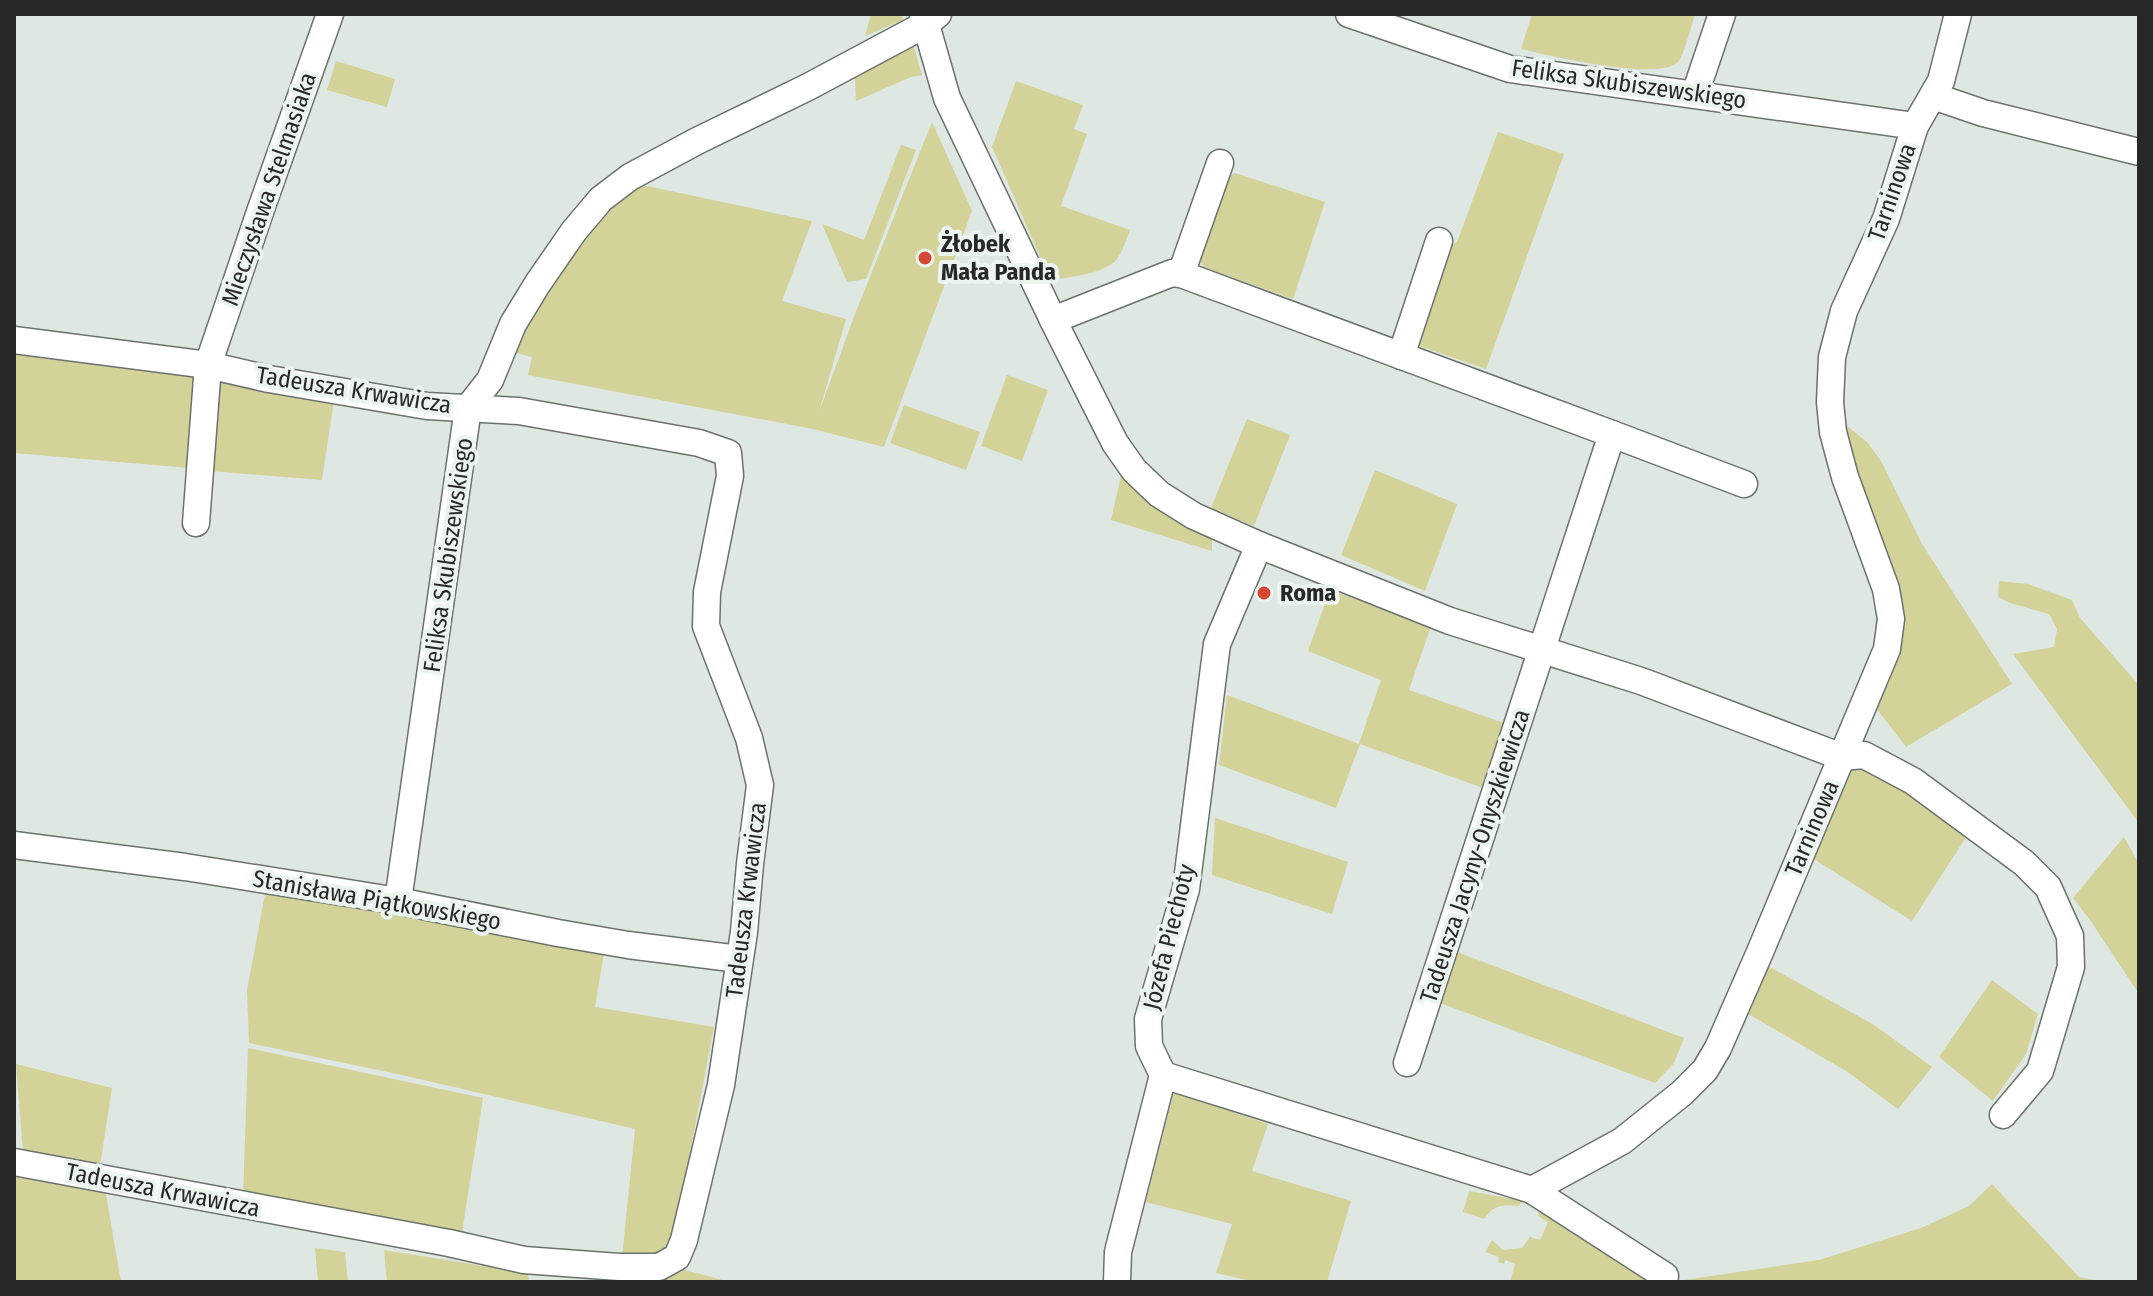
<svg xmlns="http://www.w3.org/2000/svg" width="2153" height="1296" font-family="'Fira Sans Condensed',sans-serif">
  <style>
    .green { fill: #d3d299 }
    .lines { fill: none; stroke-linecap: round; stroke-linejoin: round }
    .minor-casing { stroke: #6b726d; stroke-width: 29 }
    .minor { stroke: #fff; stroke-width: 26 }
    .poi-dot { fill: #d44833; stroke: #ecf4ef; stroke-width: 3 }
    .labels { text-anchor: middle; stroke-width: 8; stroke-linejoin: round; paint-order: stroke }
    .street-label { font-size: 24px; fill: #262927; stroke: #ecf4ef }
    .poi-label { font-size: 24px; font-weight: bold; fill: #262927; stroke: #ecf4ef; text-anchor: start }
  </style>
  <rect width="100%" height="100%" fill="#dee7e1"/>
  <g class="green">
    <path d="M 871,14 L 901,14 L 903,20 L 865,36 Z"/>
    <path d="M 1532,14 L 1695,14 C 1692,24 1684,54 1679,61 C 1662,83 1548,55 1521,49 Z"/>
    <path d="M 913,44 L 922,75 L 911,77 L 856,101 L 855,78 L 860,67 Z"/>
    <path d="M 336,61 L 395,79 L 387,107 L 327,90 Z"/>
    <path d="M 1016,81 L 1083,105 L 1074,129 L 1087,134 L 1061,206 L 1130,230 C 1126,239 1123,252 1116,260 C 1104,274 1066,278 1048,280 L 1041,265 L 1042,261 L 992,147 Z"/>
    <path d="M 932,122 L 972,211 L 884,447 L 813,429 L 528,375 L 532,357 L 513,352 L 528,311 L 602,210 L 642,185 L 812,221 L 782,301 L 846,319 L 819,412 L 857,309 Z"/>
    <path d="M 1498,132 L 1564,154 L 1486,369 L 1411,343 L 1445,249 L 1457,242 Z"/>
    <path d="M 901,145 L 916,150 L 866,279 L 847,282 L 822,224 L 864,240 Z"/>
    <path d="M 1235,173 L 1325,202 L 1293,299 L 1204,267 L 1198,257 L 1224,179 Z"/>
    <path d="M 14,349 L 196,371 L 189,468 L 14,453 Z"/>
    <path d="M 1007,375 L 1048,390 L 1022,461 L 981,446 Z"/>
    <path d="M 220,380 L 334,400 L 322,480 L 210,471 Z"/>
    <path d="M 904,405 L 980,432 L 966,470 L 890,443 Z"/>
    <path d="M 1247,419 L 1290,435 L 1254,526 L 1211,508 Z"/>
    <path d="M 1847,426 L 1867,442 L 1881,461 L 1922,544 L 2012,684 L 1906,747 L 1870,700 L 1891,649 L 1838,428 Z"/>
    <path d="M 1375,470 L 1457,504 L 1425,591 L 1341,555 Z"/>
    <path d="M 1121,476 L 1166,515 L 1212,538 L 1212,551 L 1111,520 Z"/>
    <path d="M 1999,581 L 2028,584 L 2072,600 L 2080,618 L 2139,685 L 2139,823 L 2013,654 L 2054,647 L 2057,629 L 2049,614 L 2010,603 L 1998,597 Z"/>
    <path d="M 1330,590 L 1431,626 L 1409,690 L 1507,724 L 1486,789 L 1360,744 L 1336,808 L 1219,765 L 1227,695 L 1359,744 L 1381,680 L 1308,651 Z"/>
    <path d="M 1848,763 L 1874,772 L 1968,834 L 1912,921 L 1809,856 Z"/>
    <path d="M 1215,818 L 1348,862 L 1332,914 L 1212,875 Z"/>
    <path d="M 2124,837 L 2139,864 L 2139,994 L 2090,920 L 2073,898 Z"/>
    <path d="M 266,889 L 605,947 L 595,1007 L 714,1027 L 671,1252 L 622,1258 L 635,1129 L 402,1075 L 249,1043 L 247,990 Z"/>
    <path d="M 1457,952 L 1684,1038 L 1674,1063 L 1655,1083 L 1440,1003 Z"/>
    <path d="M 1761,962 L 1874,1025 L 1932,1067 L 1898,1109 L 1846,1071 L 1740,1009 Z"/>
    <path d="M 1992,980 L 2038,1014 L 2026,1054 L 1993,1101 L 1939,1057 Z"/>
    <path d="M 248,1048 L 483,1098 L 461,1239 L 243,1198 Z"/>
    <path d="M 16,1064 L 112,1088 L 100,1166 L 23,1152 Z"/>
    <path d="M 1174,1092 L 1268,1124 L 1252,1171 L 1351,1201 L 1327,1282 L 1255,1282 L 1216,1273 L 1232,1224 L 1146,1202 Z"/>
    <path d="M 14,1175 L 106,1194 L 121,1282 L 14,1282 Z"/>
    <path d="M 1992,1184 L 2079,1277 L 2104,1282 L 1678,1281 L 1819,1260 L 1921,1228 L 1969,1206 Z"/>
    <path d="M 1469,1191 L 1524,1201 L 1518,1206 C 1503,1204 1493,1205 1484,1219 L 1463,1212 Z"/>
    <path d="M 1540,1206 L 1659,1282 L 1510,1282 L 1515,1264 L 1505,1260 L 1504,1264 L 1498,1262 L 1499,1257 L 1485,1252 L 1492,1240 L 1503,1250 L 1522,1248 L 1530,1237 L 1540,1240 L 1548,1222 L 1538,1216 Z"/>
    <path d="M 315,1248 L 345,1252 L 348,1282 L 318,1282 Z"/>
    <path d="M 384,1250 L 528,1273 L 529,1282 L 387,1282 Z"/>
    <path d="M 678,1268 L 730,1282 L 623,1282 L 623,1275 Z"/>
  </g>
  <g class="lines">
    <g class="minor-casing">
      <g id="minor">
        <path d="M 923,14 L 947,98 L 1053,320 L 1115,443 L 1134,470 L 1159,494 L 1194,516 L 1259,545 L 1450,621 L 1641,681 L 1842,757 L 1864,755 L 1913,781 L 2024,863 L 2048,887 L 2070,936 L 2071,967 L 2040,1071 L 2003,1115"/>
        <path d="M 1349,14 L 1510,69 L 1915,126"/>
        <path d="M 1695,94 L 1722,14"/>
        <path d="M 1933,96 L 1983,113 L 2139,152"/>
        <path d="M 1181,274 L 1220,163"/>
        <path d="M 1053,320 L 1172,273 L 1181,274 L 1612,434 L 1407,1063"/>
        <path d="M 14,340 L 208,365 L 269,379 L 427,406 L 519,411 L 699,443 L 728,453 L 730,476 L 707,592 L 706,626 L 749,738 L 760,785 L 750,864 L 744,932 L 721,1085 L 684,1240 L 677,1257 L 659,1267 L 619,1267 L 524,1260 L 449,1243 L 14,1162"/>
        <path d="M 1401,356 L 1439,241"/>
        <path d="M 1612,434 L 1744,484"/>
        <path d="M 196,523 L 208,365 L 261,209 L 330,14"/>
        <path d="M 14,845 L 185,867 L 398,901 L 558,933 L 628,945 L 739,959"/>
        <path d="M 398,901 L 468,408 L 490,380 L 513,324 L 538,283 L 574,231 L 601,199 L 630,177 L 697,141 L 808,87 L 926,24 L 938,14"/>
        <path d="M 1163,1075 L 1532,1190 L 1622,1141 L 1682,1093 L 1705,1070 L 1718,1048 L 1760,952 L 1887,649 L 1891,619 L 1886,589 L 1845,477 L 1833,432 L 1830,402 L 1832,357 L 1844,311 L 1886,219 L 1915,126 L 1941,81 L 1958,14"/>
        <path d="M 1532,1190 L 1665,1276"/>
        <path d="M 1117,1282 L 1118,1252 L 1163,1075 L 1149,1046 L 1148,1019 L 1186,889 L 1217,644 L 1259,545"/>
      </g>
    </g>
    <use href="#minor" class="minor"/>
  </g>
  <g class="poi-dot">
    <circle cx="925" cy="258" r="8"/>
    <circle cx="1264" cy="593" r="8"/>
  </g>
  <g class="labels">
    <g class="street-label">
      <text transform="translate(1629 84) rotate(8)" y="8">Feliksa Skubiszewskiego</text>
      <text transform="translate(269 189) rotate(-71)" y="8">Mieczysława Stelmasiaka</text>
      <text transform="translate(1892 192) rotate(-71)" y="8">Tarninowa</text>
      <text transform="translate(354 390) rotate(9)" y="8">Tadeusza Krwawicza</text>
      <text transform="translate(448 555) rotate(-82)" y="8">Feliksa Skubiszewskiego</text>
      <text transform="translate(1812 828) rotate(-67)" y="8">Tarninowa</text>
      <text transform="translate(1475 856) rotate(-72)" y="8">Tadeusza Jacyny-Onyszkiewicza</text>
      <text transform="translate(377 900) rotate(10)" y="8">Stanisława Piątkowskiego</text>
      <text transform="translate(746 900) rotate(-83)" y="8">Tadeusza Krwawicza</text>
      <text transform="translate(1169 937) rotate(-76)" y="8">Józefa Piechoty</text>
      <text transform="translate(163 1190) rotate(11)" y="8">Tadeusza Krwawicza</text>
    </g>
    <g class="poi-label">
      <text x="941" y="252">Żłobek<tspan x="941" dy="28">Mała Panda</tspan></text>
      <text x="1280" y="601">Roma</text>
    </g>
  </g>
  <rect width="2153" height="1296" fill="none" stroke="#262927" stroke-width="32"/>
</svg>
